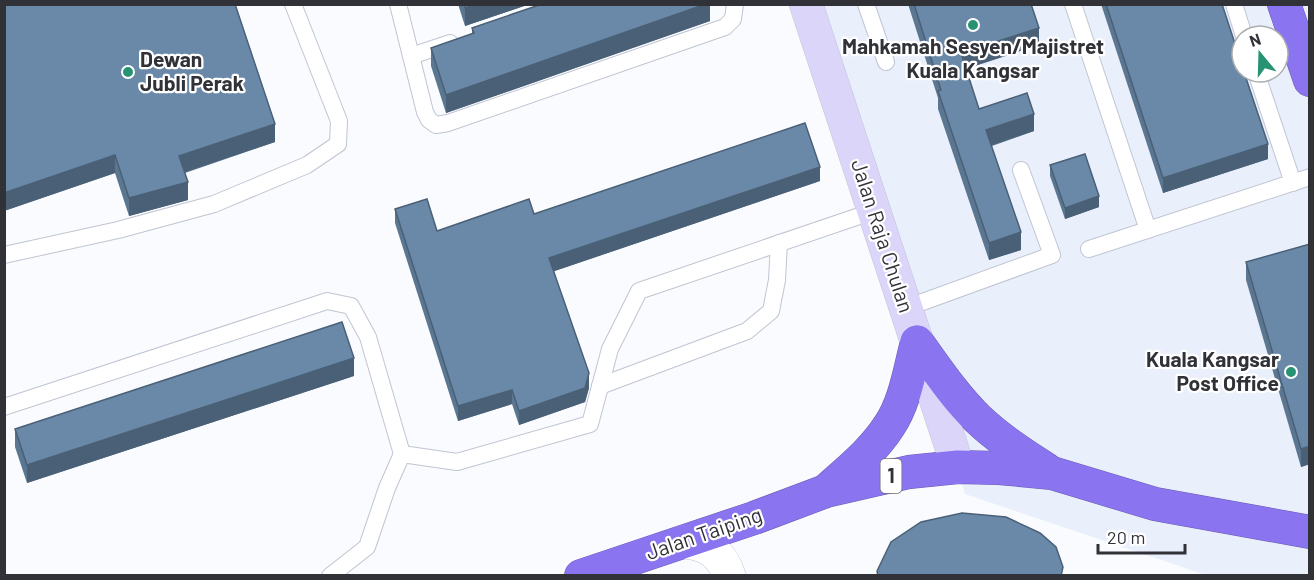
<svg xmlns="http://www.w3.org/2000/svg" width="1314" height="580" font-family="Barlow,sans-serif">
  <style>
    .built { fill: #eaeffc; fill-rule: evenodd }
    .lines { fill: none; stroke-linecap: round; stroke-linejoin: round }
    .lane-casing { stroke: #bfc5d2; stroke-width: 18 }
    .street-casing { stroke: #bfc5d2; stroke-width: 34 }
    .secondary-casing { stroke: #bfc5d2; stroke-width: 34 }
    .highway-casing { stroke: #6a5daf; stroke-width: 34 }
    .lane { stroke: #fff; stroke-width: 16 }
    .street { stroke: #fff; stroke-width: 33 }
    .secondary { stroke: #dcd5fa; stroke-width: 33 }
    .highway { stroke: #8a74ef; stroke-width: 33 }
    .wall { fill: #5b7690 }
    .shaded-wall { fill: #4a6076 }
    .building { fill: #6a89a8; stroke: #4a6076; stroke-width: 1.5 }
    .poi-dot { fill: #279372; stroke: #fff; stroke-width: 2 }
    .labels { text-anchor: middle; stroke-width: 4.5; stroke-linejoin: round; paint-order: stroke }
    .shield { fill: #fff; stroke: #6e7074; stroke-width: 1.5 }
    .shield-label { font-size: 20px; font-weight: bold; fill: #303238 }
    .poi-label { font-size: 21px; font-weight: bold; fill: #303238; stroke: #fff }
    .street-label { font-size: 21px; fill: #303238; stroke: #fff }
  </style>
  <rect width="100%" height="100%" fill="#fafbfe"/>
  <path class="built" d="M 822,5 L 1309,5 L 1309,575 L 1206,575 L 965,494 ZM 1242,36 L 1278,36 L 1278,72 L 1242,72 Z"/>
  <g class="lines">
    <g class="lane-casing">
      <g id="lane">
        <path d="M 398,4 L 425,112 L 429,120 L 436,125 L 448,123 L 725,27 L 733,19 L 735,4"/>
        <path d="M 866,4 L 886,62"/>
        <path d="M 1073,4 L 1148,230"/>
        <path d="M 1234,4 L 1244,36"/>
        <path d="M 411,56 L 450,43"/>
        <path d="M 1256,72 L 1293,183"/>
        <path d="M 1089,249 L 1310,177"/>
        <path d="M 4,255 L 118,230 L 214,204 L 307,165 L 338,144 L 339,121 L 293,4"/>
        <path d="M 906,308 L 1052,255 L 1021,170"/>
        <path d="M 600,386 L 747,331 L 771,311 L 777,280 L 779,243"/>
        <path d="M 4,407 L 327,301 L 351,306 L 368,337 L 402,454 L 387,488 L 367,547 L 330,576"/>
        <path d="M 402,454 L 457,462 L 590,424 L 610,349 L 639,291 L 874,211"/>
      </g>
    </g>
    <g class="street-casing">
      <path id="street" d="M 683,542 C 706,543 722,553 729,576"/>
    </g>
    <g class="secondary-casing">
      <path id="secondary" d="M 806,4 L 958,467"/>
    </g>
    <g class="highway-casing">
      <g id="highway">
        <path d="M 1284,4 L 1310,80"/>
        <path d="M 917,342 C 936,368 955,397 978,419 C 999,439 1023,454 1047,470"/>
        <path d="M 827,490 C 849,470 873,451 889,426 C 905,403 910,369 917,342"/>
        <path d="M 581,576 L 754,518 L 826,491 L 909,472 L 958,467 L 999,468 L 1052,473 L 1155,504 L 1310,532"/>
      </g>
    </g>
    <use href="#lane" class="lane"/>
    <use href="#street" class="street"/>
    <use href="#secondary" class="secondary"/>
    <use href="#highway" class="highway"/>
  </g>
  <g class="wall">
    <path d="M 4,4 L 275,142 L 185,173 L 188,200 L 129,216 L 115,173 L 4,211 Z"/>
    <path d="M 458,4 L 530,4 L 465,26 Z"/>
    <path d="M 710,4 L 710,21 L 446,113 L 431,66 L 431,48 L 472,34 L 472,28 Z"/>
    <path d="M 908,4 L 1031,4 L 1039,45 L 966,69 L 979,109 L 1034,131 L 992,146 L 1021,250 L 989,260 L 938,109 L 938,98 Z"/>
    <path d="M 1101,4 L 1222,4 L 1268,159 L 1163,193 Z"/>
    <path d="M 1050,165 L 1099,207 L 1065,219 L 1050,176 Z"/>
    <path d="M 820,181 L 554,271 L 589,388 L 585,402 L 519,425 L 512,404 L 458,421 L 395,223 L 395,209 L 437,231 L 534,214 Z"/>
    <path d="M 1310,244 L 1310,464 L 1301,467 L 1246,280 L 1246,262 Z"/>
    <path d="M 354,376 L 27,483 L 15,447 L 15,429 Z"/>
  </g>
  <g class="shaded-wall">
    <path d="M 477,4 L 530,4 L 465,26 L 465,8 Z"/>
    <path d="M 706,4 L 710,4 L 710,21 L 446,113 L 446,95 Z"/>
    <path d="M 1039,28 L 1039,45 L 961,70 L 961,53 Z"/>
    <path d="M 1034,114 L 1034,131 L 986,147 L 986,130 Z"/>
    <path d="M 275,124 L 275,142 L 179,174 L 179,156 Z"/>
    <path d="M 1268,144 L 1268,159 L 1163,193 L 1163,178 Z"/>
    <path d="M 115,155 L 115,173 L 4,211 L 4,193 Z"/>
    <path d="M 820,167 L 820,181 L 549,273 L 549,258 Z"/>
    <path d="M 188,182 L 188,200 L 129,216 L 129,198 Z"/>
    <path d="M 1099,196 L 1099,207 L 1065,219 L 1065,208 Z"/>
    <path d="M 1021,232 L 1021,250 L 989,260 L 989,243 Z"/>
    <path d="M 354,358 L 354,376 L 27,483 L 27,465 Z"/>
    <path d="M 589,373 L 589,388 L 585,402 L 519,425 L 519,411 Z"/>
    <path d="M 512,390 L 512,404 L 458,421 L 458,406 Z"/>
    <path d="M 1310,446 L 1310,464 L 1301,467 L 1301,449 Z"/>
  </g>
  <g class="building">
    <path d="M 4,4 L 235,4 L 275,124 L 179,156 L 188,182 L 129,198 L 115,155 L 4,193 Z"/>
    <path d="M 464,4 L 477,4 L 465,8 Z"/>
    <path d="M 542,4 L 706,4 L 446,95 L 431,48 L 474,33 L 472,28 Z"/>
    <path d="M 914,4 L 1031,4 L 1039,28 L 961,53 L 979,109 L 1027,93 L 1034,114 L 986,130 L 1021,232 L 989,243 L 938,91 L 941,90 Z"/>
    <path d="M 1106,4 L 1222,4 L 1242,65 L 1242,72 L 1244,72 L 1268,144 L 1163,178 Z"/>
    <path d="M 805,123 L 820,167 L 549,258 L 589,373 L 585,388 L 519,411 L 512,390 L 458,406 L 395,209 L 427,199 L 437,231 L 529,199 L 534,214 Z"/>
    <path d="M 1085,154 L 1099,196 L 1065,208 L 1050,165 Z"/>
    <path d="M 1310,244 L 1310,446 L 1301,449 L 1246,262 Z"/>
    <path d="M 342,322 L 354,358 L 27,465 L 15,429 Z"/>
    <path d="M 962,513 L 1006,517 L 1040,533 L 1056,547 L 1063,567 L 1061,576 L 878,576 L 877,571 L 891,542 L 921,522 Z"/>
  </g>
  <g class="poi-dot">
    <circle cx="973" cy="25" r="6"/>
    <circle cx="128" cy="72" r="6"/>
    <circle cx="1291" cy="372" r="6"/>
  </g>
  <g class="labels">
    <rect class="shield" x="880.5" y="459" width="21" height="34" rx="4.5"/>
    <g class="shield-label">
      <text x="891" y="483">1</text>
    </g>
    <g class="poi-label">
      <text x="973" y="54">Mahkamah Sesyen/Majistret<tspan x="973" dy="24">Kuala Kangsar</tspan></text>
      <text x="140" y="67" text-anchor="start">Dewan<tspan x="140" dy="24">Jubli Perak</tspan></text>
      <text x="1279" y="367" text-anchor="end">Kuala Kangsar<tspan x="1279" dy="24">Post Office</tspan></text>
    </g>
    <g class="street-label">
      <text transform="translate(882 236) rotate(72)" y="7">Jalan Raja Chulan</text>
      <text transform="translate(704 534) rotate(-19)" y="7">Jalan Taiping</text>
    </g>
  </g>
  <rect width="1314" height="580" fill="none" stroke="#303238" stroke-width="12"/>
  <g transform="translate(1260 54) rotate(341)"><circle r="28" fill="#ffffff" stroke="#acadaf" stroke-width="1.5"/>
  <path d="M0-4.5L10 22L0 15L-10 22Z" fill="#279372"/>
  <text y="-9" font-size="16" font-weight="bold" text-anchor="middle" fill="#303238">N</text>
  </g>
  <path d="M1098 544v9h87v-9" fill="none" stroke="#303238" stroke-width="3"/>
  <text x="1107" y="544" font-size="18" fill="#303238" stroke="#ffffff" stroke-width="4.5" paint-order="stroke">20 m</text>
</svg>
